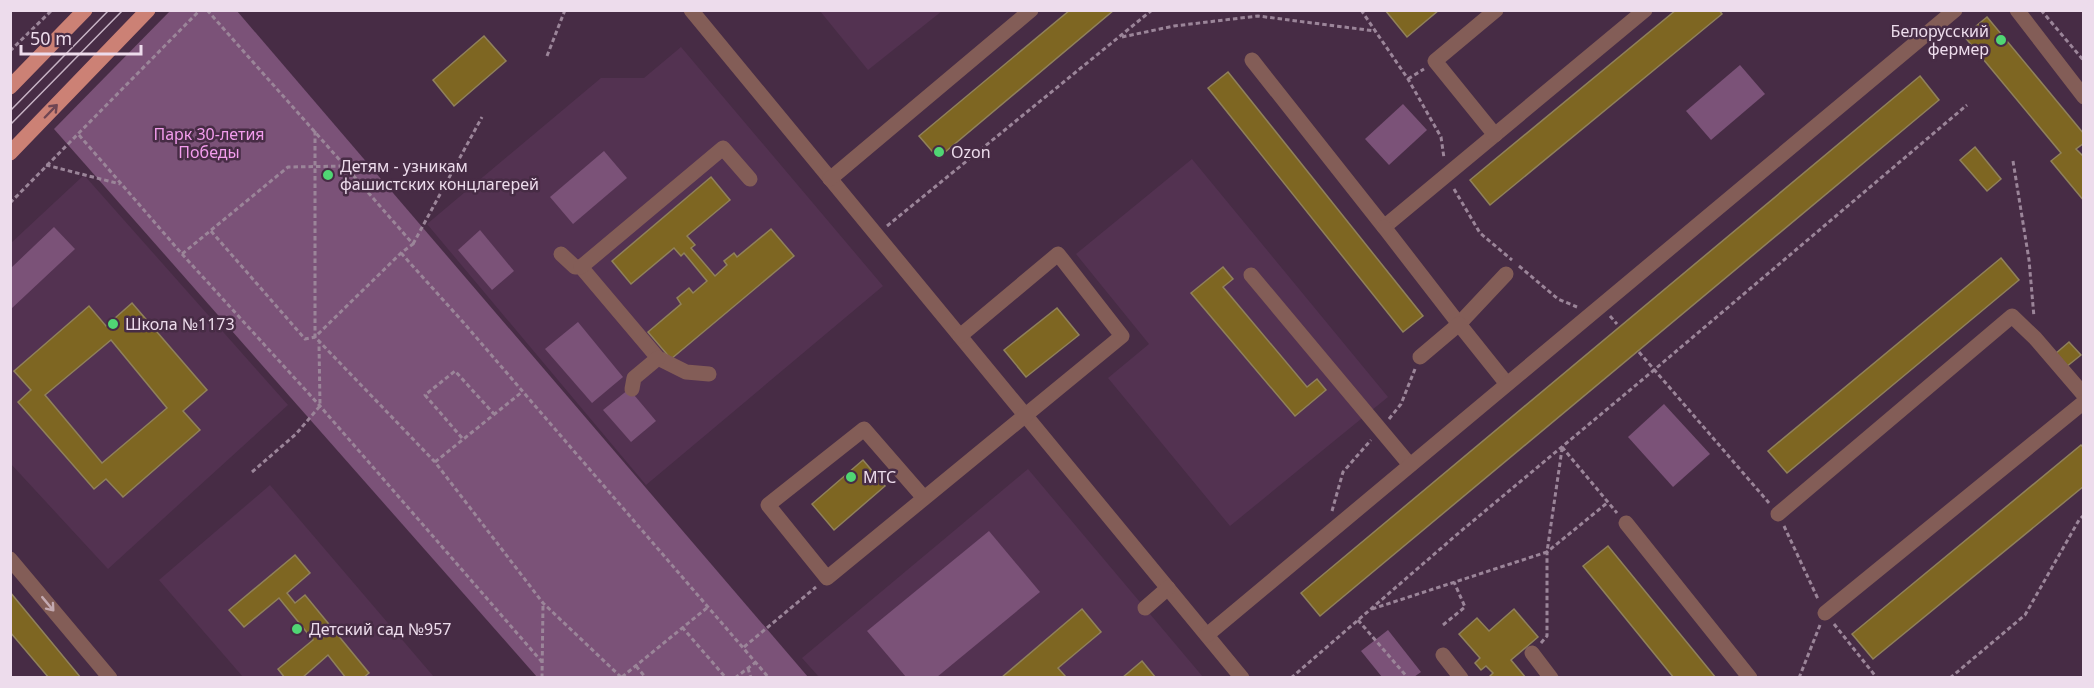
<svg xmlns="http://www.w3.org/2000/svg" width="2094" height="688" font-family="'Noto Sans',sans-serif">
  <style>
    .built { fill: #533251 }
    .green { fill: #7b5278 }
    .building { fill: #7e6622; stroke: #90815b; stroke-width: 1.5; fill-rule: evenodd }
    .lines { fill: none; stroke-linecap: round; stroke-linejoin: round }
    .path { stroke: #9b8599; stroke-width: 3; stroke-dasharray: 4.5 3; stroke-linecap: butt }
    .minor { stroke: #835d57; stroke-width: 15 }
    .major { stroke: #cc8175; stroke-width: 15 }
    .tram { stroke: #c6b2c4; stroke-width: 1.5 }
    .oneway { stroke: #6f4653 }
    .oneway2 { stroke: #c3a9b0 }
    .poi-dot { fill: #50d674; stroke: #472c45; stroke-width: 2 }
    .labels { text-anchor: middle; stroke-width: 5; stroke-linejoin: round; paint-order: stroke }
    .poi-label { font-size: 16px; fill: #eddcec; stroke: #472c45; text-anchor: start }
    .park-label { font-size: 16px; fill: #f39ded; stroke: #472c45 }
  </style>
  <rect width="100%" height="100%" fill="#472c45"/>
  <g class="built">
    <path d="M 820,11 L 942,11 L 868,70 Z"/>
    <path d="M 681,47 L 883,286 L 646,485 L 427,224 L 601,78 L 644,78 Z"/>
    <path d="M 1192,159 L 1388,397 L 1230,526 L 1108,378 L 1149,344 L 1076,254 Z"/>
    <path d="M 84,175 L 288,405 L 108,569 L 11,464 L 11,243 Z"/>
    <path d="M 1028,469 L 1203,677 L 819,677 L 802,658 Z"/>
    <path d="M 270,485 L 434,677 L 243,677 L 159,580 Z"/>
  </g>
  <g class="green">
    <path d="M 170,11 L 237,11 L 808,677 L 537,677 L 54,129 Z"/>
    <path d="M 1740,65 L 1765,94 L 1711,140 L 1686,111 Z"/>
    <path d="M 1403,104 L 1427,130 L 1389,165 L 1365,139 Z"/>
    <path d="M 604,151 L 627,178 L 573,224 L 550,197 Z"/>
    <path d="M 54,227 L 75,249 L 11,309 L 11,268 Z"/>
    <path d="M 480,230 L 514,271 L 492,290 L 458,250 Z"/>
    <path d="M 578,322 L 623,377 L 592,403 L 545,349 Z"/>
    <path d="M 629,389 L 656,421 L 631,442 L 603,410 Z"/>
    <path d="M 1664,404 L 1710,454 L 1673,487 L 1628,437 Z"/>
    <path d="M 989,531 L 1040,592 L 937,677 L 906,677 L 867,631 Z"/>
    <path d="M 1388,630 L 1421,672 L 1414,677 L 1382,677 L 1361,651 Z"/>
  </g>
  <g class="building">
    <path d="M 1070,10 L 1114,10 L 938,158 L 919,136 Z"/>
    <path d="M 1385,10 L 1439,10 L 1407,37 Z"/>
    <path d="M 1676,10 L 1719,10 L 1722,14 L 1490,205 L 1470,180 Z"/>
    <path d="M 1987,17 L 2084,134 L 2084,143 L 2076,149 L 2084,157 L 2084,201 L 2051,161 L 2061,153 L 1964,36 Z"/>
    <path d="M 484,36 L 506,61 L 454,106 L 433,80 Z"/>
    <path d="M 1228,72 L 1423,316 L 1403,332 L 1208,88 Z"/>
    <path d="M 1920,76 L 1939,100 L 1320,616 L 1301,593 Z"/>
    <path d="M 1975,147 L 2001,179 L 1987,191 L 1960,160 Z"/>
    <path d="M 711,177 L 730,200 L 687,236 L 695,245 L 691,248 L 715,276 L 727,265 L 724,261 L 734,253 L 737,257 L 771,229 L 794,256 L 671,359 L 648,332 L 681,304 L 677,298 L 689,288 L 693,293 L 707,281 L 684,253 L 681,256 L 674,248 L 631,284 L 612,261 Z"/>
    <path d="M 2001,258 L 2019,280 L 1787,473 L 1768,451 Z"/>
    <path d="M 1223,267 L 1233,279 L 1223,287 L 1307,387 L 1317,379 L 1326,390 L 1295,416 L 1191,293 Z"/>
    <path d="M 132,303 L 207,390 L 183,411 L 200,430 L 123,497 L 106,479 L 94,489 L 18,402 L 31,390 L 14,371 L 89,306 L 106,326 ZM 111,340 L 167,408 L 102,463 L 45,395 Z"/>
    <path d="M 1057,308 L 1079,335 L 1026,377 L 1004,350 Z"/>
    <path d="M 2069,342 L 2081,355 L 2066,367 L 2055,354 Z"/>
    <path d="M 2081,445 L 2084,448 L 2084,486 L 1873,659 L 1852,634 Z"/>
    <path d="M 863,460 L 885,486 L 834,530 L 812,504 Z"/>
    <path d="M 1608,546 L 1716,678 L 1674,678 L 1583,566 Z"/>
    <path d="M 295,555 L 310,573 L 287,593 L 295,603 L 305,595 L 369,673 L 363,678 L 346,678 L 328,655 L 302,678 L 285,678 L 278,669 L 313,640 L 279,598 L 244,627 L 229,610 Z"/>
    <path d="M 10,592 L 81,678 L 49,678 L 10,632 Z"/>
    <path d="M 1082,609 L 1101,632 L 1058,668 L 1066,677 L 1001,678 Z"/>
    <path d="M 1514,609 L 1538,637 L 1511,660 L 1526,678 L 1488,678 L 1493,673 L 1486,666 L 1481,670 L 1475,663 L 1480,658 L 1459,634 L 1477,618 L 1489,631 Z"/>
    <path d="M 1142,661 L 1156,678 L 1122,678 Z"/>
  </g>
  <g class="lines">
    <g class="path">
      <path d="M 1361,10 L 1408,79 L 1441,137 L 1444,158"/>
      <path d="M 2041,10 L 2084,61"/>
      <path d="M 1122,37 L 1174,26 L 1258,16 L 1375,31"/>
      <path d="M 10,51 L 52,10"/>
      <path d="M 547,56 L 565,10"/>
      <path d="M 1408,79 L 1424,69"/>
      <path d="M 315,131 L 315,337 L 435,462 L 543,603 L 622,678"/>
      <path d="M 79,135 L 182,254 L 288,167 L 345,166 L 207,10"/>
      <path d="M 2013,161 L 2029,260 L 2034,317"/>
      <path d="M 46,165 L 120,184"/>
      <path d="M 1454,189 L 1480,233 L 1512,260"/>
      <path d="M 10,203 L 200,10"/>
      <path d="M 887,226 L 1152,10"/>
      <path d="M 211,231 L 305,339 L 315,337 L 401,253 L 413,244 L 345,166"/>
      <path d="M 413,244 L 482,117"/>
      <path d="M 401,253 L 463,322 L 769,678"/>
      <path d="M 182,254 L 320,406 L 542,662"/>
      <path d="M 1519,266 L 1558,299 L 1577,307"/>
      <path d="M 1610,316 L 1617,324"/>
      <path d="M 1639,352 L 1769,503"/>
      <path d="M 1389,419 L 1401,404 L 1415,369"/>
      <path d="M 462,438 L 425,395 L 455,371 L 494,414"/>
      <path d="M 1562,447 L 1617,513"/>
      <path d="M 435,462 L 522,392"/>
      <path d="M 252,472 L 296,434 L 320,406 L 319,343"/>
      <path d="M 1332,511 L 1343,472 L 1371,440"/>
      <path d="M 1784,526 L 1818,599"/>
      <path d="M 1372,609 L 1547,552 L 1562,449"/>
      <path d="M 1358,620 L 1408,678"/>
      <path d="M 1834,624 L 1877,678"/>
      <path d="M 1443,625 L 1465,607 L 1454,582"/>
      <path d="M 682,627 L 726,678"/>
      <path d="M 1541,643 L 1547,636 L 1547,552 L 1607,503"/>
      <path d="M 744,647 L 816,587"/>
      <path d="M 636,666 L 646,678"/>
      <path d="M 748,668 L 751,678"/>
      <path d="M 622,677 L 708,607"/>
      <path d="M 542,678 L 543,603"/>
      <path d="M 735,678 L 756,662"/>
      <path d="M 1291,678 L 1461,531 L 1654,370 L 1967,105"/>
      <path d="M 1799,678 L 1820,625"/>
      <path d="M 1950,678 L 2025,615 L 2079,520 L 2084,515"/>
    </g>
    <g class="minor">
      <path d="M 691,10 L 1242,678"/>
      <path d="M 2017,10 L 2084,97"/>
      <path d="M 1252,60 L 1384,227 L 1645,10"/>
      <path d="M 1495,135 L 1435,61 L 1496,10"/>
      <path d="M 830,179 L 1031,10"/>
      <path d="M 1384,227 L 1459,324 L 1506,274"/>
      <path d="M 561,254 L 575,267 L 581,267 L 658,358 L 686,372 L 709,374"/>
      <path d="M 581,267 L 723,148 L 750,179"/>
      <path d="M 1251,275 L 1410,465"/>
      <path d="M 1420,357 L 1459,324 L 1507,384"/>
      <path d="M 632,389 L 634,378 L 658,358"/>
      <path d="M 924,498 L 864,429 L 768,505 L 827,578 L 1122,336 L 1058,254 L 960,336"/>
      <path d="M 1778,514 L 2012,316 L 2035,338 L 2084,395"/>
      <path d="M 1626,523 L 1750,678"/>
      <path d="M 10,559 L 110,678"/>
      <path d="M 1145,608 L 1168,588"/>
      <path d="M 1825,613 L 2084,402"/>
      <path d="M 1207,635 L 1955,10"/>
      <path d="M 1532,653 L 1551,678"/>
      <path d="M 1443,655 L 1461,678"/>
    </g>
    <g class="major">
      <path d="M 10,87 L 85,10"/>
      <path d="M 10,153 L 148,10"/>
    </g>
    <g class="tram">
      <path d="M 10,111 L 109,10"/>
      <path d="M 10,125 L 123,10"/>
    </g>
  </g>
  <defs><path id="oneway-shaft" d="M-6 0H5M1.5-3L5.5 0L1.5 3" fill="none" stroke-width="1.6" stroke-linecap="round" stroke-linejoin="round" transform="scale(1.5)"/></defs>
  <use class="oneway" href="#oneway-shaft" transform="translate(51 111) rotate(-46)"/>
  <use class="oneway2" href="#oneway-shaft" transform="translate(48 604) rotate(50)"/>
  <g class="poi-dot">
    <circle cx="2001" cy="40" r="6"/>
    <circle cx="939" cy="152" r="6"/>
    <circle cx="328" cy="175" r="6"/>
    <circle cx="113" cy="324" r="6"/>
    <circle cx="851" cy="477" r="6"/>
    <circle cx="297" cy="629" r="6"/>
  </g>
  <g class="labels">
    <g class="poi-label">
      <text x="1989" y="37" text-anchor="end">Белорусский<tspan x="1989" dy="18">фермер</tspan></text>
      <text x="951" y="158">Ozon</text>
      <text x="340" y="172">Детям - узникам<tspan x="340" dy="18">фашистских концлагерей</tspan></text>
      <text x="125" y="330">Школа №1173</text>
      <text x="863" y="483">МТС</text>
      <text x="309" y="635">Детский сад №957</text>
    </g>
    <g class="park-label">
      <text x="209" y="140">Парк 30-летия<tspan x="209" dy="18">Победы</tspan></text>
    </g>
  </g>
  <rect width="2094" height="688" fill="none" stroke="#eddcec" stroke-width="24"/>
  <path d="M21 45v9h120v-9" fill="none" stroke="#eddcec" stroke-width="3"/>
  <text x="30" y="45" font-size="18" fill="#eddcec" stroke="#472c45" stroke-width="4.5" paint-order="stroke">50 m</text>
</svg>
